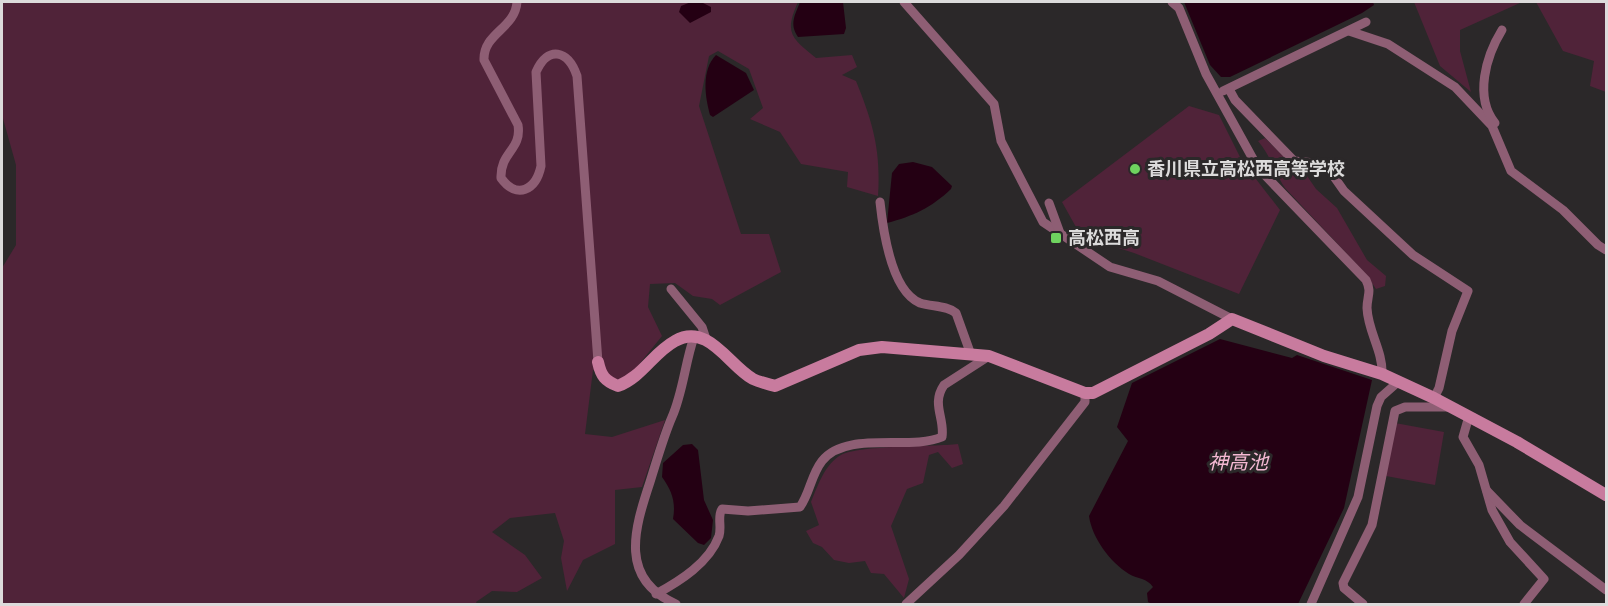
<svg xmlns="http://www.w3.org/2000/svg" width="1608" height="606" font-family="Lato,'Noto Sans JP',sans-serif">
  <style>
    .green { fill: #502339 }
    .water { fill: #240013 }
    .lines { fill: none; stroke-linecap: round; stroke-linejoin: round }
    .street { stroke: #8e5e74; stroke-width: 9 }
    .secondary { stroke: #c87b9e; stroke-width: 12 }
    .poi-dot { fill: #6fd35f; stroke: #2b2829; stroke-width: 2 }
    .labels { text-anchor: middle; stroke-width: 6; stroke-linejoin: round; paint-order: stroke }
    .poi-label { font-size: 18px; font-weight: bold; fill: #dcdbdb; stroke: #2b2829; text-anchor: start }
    .water-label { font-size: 20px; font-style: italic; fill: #f4b9d3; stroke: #2b2829 }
  </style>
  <rect width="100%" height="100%" fill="#2b2829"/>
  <g class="green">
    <path d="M 2,2 L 798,2 C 784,33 791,38 816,58 L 852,55 L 857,67 L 842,75 L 856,81 C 873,123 881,150 878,196 L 847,187 L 848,172 L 801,164 L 780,132 L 750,119 L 763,108 L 749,69 L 718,51 L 709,56 L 699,106 L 741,234 L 769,234 L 781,272 L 720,305 L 712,299 L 693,296 L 675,283 L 650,284 L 648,307 L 662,336 L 632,373 L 615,381 L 593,370 L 585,434 L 612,437 L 665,420 L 642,487 L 615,490 L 615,544 L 583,560 L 567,591 L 561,558 L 564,541 L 555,513 L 510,518 L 492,532 L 525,555 L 542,578 L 517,592 L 492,591 L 476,602 L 477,604 L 2,604 L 2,268 L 16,245 L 16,165 L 2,115 Z"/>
    <path d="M 1414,2 L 1522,2 L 1460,30 L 1460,51 L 1471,92 L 1440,66 Z"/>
    <path d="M 1536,2 L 1606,2 L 1606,92 L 1590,86 L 1594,61 L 1563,51 Z"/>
    <path d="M 1189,106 L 1219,115 L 1242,161 L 1280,210 L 1239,294 L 1134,253 L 1081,236 L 1062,202 Z"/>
    <path d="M 1265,138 L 1293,166 L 1305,173 L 1316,189 L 1337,208 L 1367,260 L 1386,276 L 1385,286 L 1376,289 L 1366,274 L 1285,188 C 1274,171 1272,158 1258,141 Z"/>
    <path d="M 1395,423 L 1444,432 L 1435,485 L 1386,476 Z"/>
    <path d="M 958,444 L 963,464 L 952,468 L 938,452 L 929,455 L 923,483 L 907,489 L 891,526 L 909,579 L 904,598 L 884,574 L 871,573 L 865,561 L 849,563 L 834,560 L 822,547 L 813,543 L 806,531 L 819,525 L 811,502 C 818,485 825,464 841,455 C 859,445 933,447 958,444 Z"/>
  </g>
  <g class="water">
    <path d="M 691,2 L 703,3 L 711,7 L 711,12 L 690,23 L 679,12 L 681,6 Z"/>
    <path d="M 800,2 L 843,2 L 846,28 L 844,34 L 798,37 C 789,24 795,15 800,2 Z"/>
    <path d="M 1184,2 L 1373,2 L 1374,5 L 1362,13 L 1230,77 L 1221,77 L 1210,65 Z"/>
    <path d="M 716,55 L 746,73 L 754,90 L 713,117 L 710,115 C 705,97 701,70 716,55 Z"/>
    <path d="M 913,162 L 932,167 L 952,186 L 951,189 C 931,208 913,216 887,223 L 892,173 L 899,164 Z"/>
    <path d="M 1220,339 L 1292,358 L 1297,355 L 1372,380 L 1344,508 L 1298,604 L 1152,604 L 1148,602 L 1147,593 L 1153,587 C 1147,578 1138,579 1129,574 C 1110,562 1092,538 1089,516 L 1128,441 L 1117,427 L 1132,383 Z"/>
    <path d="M 692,444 L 698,450 L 704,500 L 713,520 L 711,538 L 704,545 L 698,543 L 673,519 C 676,502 672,491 662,477 L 663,463 L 683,445 Z"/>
  </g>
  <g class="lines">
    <g class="street">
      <path d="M 517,2 C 515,29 483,33 484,60 L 518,125 C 522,150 500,152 501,178 C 517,200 536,190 541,166 L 536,72 C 548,45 568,50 577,76 L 598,362"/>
      <path d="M 904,2 L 994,104 L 1001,141 L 1043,222 L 1110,267 L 1158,281 L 1232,319"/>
      <path d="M 1172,2 L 1179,8 L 1206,74 L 1258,168 L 1366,280 C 1372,292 1367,296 1367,308 C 1368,332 1383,351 1382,374"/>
      <path d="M 1349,31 L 1388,44 L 1455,87 L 1492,126 L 1511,171 L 1563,210 L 1598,245 L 1606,250"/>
      <path d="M 1229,89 L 1235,100 L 1294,161 L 1325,164 L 1344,191 L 1413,255 L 1468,291 L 1452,331 L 1439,388 L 1434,398"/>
      <path d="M 1223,91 L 1366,22"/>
      <path d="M 1495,123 C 1474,97 1486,56 1502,30"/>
      <path d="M 880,202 C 883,230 891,291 920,303 C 932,307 946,305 956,313 L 970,352"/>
      <path d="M 1049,203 L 1060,233"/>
      <path d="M 671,289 L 702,327 L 706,339"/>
      <path d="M 1469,416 L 1463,437 L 1479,465 L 1492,510 L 1510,542 L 1544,579 L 1524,604"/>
      <path d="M 1487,491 L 1520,525 L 1606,590"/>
      <path d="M 656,594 C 680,581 709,563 719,536 C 722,527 717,516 722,509 L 748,511 L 800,507 C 810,493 811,475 822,461 C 846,430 910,451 942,437 C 945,418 931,404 944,385 L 989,356"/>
      <path d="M 676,604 C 619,579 634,530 650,482 C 657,460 663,438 672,417 C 683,392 685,363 694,337"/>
      <path d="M 906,604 L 959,555 L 1004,506 L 1085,402 L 1085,393"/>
      <path d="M 1311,604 L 1358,497 L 1377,406 L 1381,397 L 1398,382"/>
      <path d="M 1363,604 L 1344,588 L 1343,583 L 1372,525 L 1395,411 L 1405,407 L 1449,407"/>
    </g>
    <path class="secondary" d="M 598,362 C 601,376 605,381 618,386 C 642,377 653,353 675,341 C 708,322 729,366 753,379 C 759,382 768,384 775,386 L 859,350 L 882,347 L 989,356 L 1085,393 L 1093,393 L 1209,334 L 1232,319 L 1324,356 L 1382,374 L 1434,398 L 1517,442 L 1606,495"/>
  </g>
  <g class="poi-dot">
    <circle cx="1135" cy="169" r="6"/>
    <rect x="1050" y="232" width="12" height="12" rx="3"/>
  </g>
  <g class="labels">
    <g class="poi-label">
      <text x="1147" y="175">香川県立高松西高等学校</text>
      <text x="1068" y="244">高松西高</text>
    </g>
    <g class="water-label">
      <text x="1238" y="469">神高池</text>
    </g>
  </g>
  <rect width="1608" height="606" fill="none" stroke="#dcdbdb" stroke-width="6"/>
</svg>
